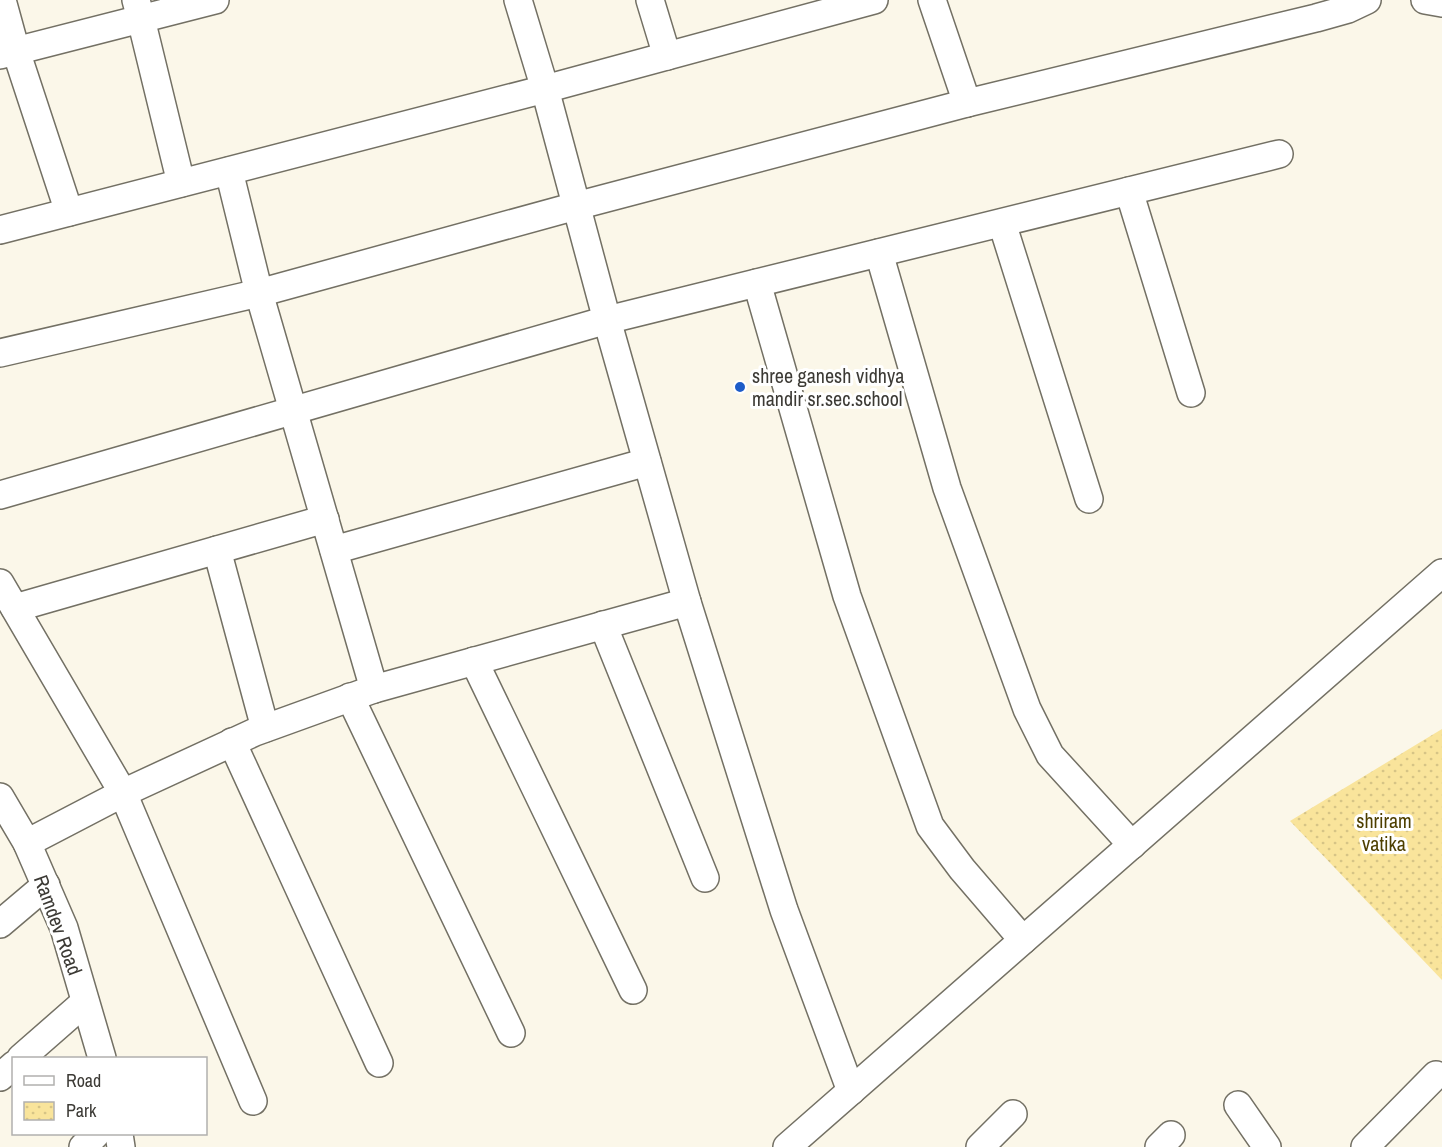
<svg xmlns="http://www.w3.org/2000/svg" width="1442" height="1147" font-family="'Archivo Narrow',sans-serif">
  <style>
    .park { fill: url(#park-dots) }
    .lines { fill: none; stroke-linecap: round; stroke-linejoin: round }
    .minor-casing { stroke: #737064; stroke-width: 30 }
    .minor { stroke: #fff; stroke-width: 27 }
    .poi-dot { fill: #1d5cc8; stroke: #fff; stroke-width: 2 }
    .labels { text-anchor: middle; stroke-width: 6; stroke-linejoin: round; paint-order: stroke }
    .poi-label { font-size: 20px; fill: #3c3a35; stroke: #fff; text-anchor: start }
    .park-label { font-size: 20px; fill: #4e3f00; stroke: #fff }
    .street-label { font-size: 20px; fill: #3c3a35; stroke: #fff }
  </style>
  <defs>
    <pattern id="park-dots" width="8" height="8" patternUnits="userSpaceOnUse" patternTransform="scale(1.5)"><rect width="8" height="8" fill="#f9e49b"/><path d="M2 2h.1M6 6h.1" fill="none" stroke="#d6c486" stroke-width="1.8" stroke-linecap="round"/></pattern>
  </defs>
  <rect width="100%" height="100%" fill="#fbf7e9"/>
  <path class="park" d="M 1442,729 L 1442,980 L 1290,821 Z"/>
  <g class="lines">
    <g class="minor-casing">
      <g id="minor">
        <path d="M 2,0 L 16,51 L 69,212"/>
        <path d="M 136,0 L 141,19 L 181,183"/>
        <path d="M 518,0 L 545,89 L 607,320 L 687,602 L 784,910 L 851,1091"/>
        <path d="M 650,0 L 667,56"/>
        <path d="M 932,0 L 967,103"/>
        <path d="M 1425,0 L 1442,3"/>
        <path d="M 0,55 L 215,0"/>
        <path d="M 229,171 L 259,293 L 374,689"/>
        <path d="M 1129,191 L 1191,393"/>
        <path d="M 1002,223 L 1089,499"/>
        <path d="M 0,230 L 545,89 L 874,0"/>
        <path d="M 879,253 L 947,488 L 1027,709 L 1050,755 L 1132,845"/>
        <path d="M 757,283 L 847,596 L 930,826 L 962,869 L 1023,940"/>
        <path d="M 0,353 L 259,293 L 576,206 L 967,103 L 1316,18 L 1348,9 L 1367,0"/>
        <path d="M 0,495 L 607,320 L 1279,154"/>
        <path d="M 217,550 L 265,728"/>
        <path d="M 334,550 L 647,462"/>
        <path d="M 0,583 L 123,793 L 253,1101"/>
        <path d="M 15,608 L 325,519"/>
        <path d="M 603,625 L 705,878"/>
        <path d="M 474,661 L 633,990"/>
        <path d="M 350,697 L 511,1033"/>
        <path d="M 232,742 L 379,1063"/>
        <path d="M 0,797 L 27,843 L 64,928 L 102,1058"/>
        <path d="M 27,843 L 123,793 L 255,732 L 374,689 L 687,602"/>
        <path d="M 0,924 L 46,885"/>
        <path d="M 21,1058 L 85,1002"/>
        <path d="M 0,1077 L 14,1065"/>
        <path d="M 1238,1105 L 1267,1147"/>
        <path d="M 119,1134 L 121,1147"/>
        <path d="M 83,1147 L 96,1134"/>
        <path d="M 787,1147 L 1442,573"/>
        <path d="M 980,1147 L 1013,1114"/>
        <path d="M 1159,1147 L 1171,1135"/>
        <path d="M 1365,1147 L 1436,1075"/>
      </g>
    </g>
    <use href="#minor" class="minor"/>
  </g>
  <circle class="poi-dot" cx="740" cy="387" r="6"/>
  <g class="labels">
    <g class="poi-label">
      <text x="752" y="383">shree ganesh vidhya<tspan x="752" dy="23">mandir sr.sec.school</tspan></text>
    </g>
    <g class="park-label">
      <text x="1384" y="828">shriram<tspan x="1384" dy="23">vatika</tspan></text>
    </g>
    <g class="street-label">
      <text transform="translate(58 925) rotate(70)" y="7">Ramdev Road</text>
    </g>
  </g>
  <rect x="12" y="1057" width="195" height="78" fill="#ffffff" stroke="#b1b0ae" stroke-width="1.5"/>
  <rect x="24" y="1076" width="30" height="9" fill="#ffffff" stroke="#b1b0ae" stroke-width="1.5"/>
  <text x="66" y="1087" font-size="18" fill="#3c3a35">Road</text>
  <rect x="24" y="1102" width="30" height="18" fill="url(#park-dots)" stroke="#b1b0ae" stroke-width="1.5"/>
  <text x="66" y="1117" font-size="18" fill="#3c3a35">Park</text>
</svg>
